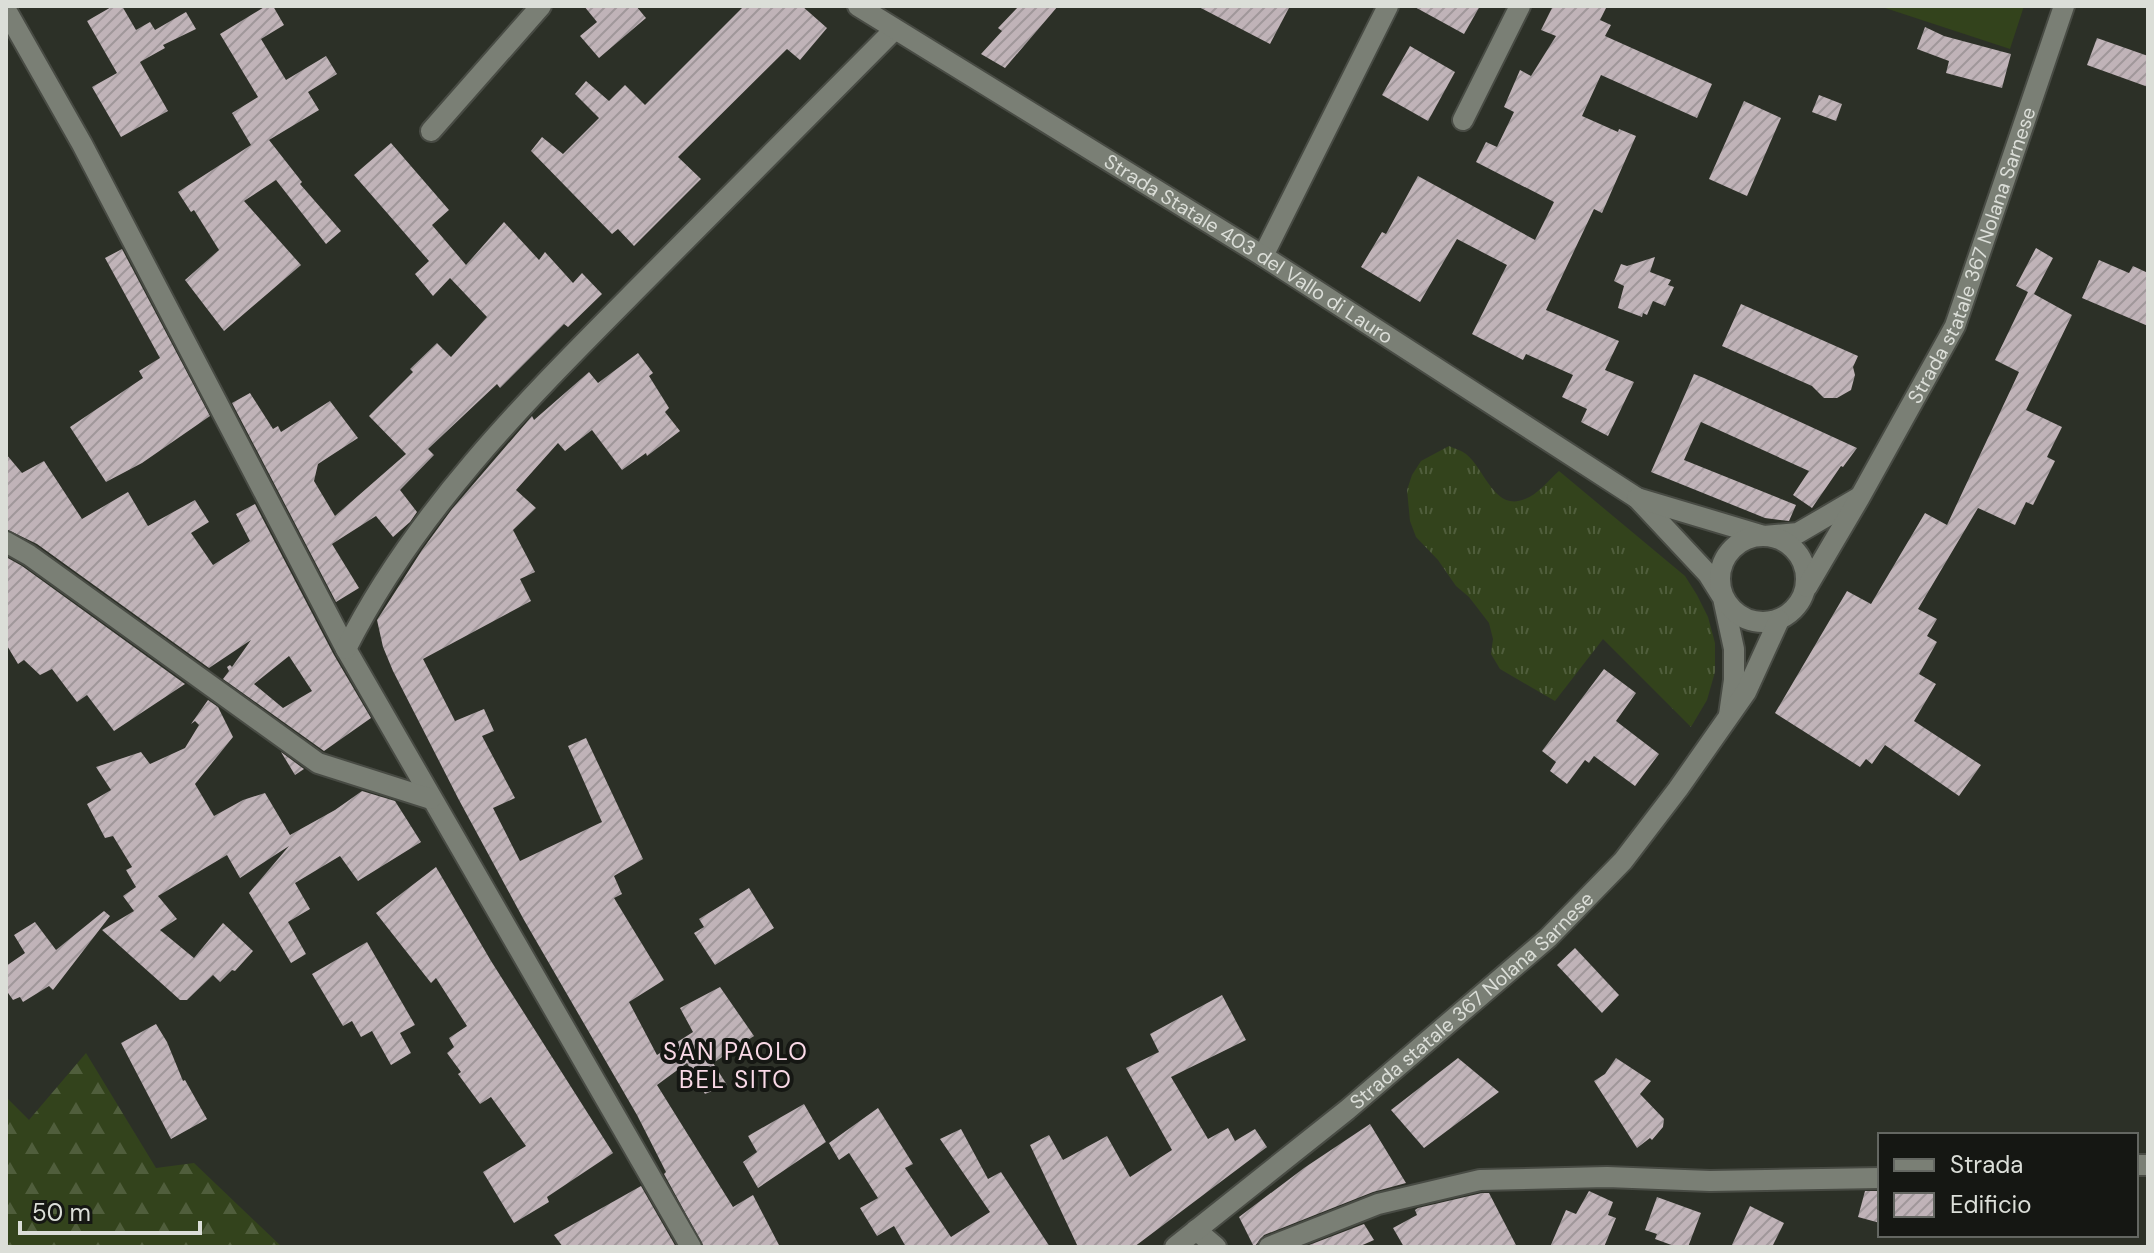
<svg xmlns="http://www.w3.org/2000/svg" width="2154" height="1253" font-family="'DM Sans',sans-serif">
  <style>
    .grass { fill: url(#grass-tufts) }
    .forest { fill: url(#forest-firs) }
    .garden { fill: #33431c }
    .building { fill: url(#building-hatch); fill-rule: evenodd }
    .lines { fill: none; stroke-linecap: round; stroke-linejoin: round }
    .street-casing { stroke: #484b44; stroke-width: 24 }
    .secondary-casing { stroke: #484b44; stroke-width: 24 }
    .street { stroke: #7a7f75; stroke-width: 20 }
    .secondary { stroke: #7a7f75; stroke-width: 20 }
    .labels { text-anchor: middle; stroke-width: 8; stroke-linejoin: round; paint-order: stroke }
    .street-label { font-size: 20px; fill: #dbded8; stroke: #151713 }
    .quarter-label { font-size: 24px; letter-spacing: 2px; fill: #fad9e7; stroke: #151713 }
  </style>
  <defs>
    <pattern id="grass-tufts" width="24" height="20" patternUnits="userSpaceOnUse" patternTransform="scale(2)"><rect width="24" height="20" fill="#33431c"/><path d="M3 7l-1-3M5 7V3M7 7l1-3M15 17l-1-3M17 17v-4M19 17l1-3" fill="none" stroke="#505e3c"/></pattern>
    <pattern id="forest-firs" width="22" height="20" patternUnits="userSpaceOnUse" patternTransform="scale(2)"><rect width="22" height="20" fill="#33431c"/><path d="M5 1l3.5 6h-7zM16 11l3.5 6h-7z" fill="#505e3c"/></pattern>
    <pattern id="building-hatch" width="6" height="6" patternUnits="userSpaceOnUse" patternTransform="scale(2)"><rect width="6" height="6" fill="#c0b3b8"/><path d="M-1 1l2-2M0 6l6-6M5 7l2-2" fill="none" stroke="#a0979a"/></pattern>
  </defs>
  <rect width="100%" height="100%" fill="#2c3027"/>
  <path class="grass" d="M 1449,446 C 1455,449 1461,450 1466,454 C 1485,469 1494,512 1525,499 C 1537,495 1549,480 1559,471 L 1685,576 L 1697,595 L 1708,617 L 1715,643 L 1715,672 L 1707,700 L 1691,727 L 1603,639 L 1555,701 L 1500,669 L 1491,654 L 1493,639 L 1489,623 L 1469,597 L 1456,586 L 1438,560 L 1416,537 L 1410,521 L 1407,490 L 1412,475 L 1421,461 Z"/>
  <path class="forest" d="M 86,1053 L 156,1168 L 194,1163 L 282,1247 L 6,1247 L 6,1097 L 29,1120 Z"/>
  <path class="garden" d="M 1879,6 L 2024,6 L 2010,49 Z"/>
  <g class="building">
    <path d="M 113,6 L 122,6 L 136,30 L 150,22 L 155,30 L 186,12 L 196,29 L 163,45 L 165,48 L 140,62 L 168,111 L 121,137 L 92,87 L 117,73 L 87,21 Z"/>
    <path d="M 266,6 L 273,6 L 284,25 L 261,39 L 286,80 L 326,56 L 337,74 L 308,92 L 319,110 L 269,140 L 302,182 L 300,184 L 341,231 L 326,244 L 276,180 L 244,201 L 301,265 L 224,331 L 185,280 L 219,250 L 194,210 L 191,212 L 178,192 L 251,145 L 232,113 L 258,97 L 220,34 Z"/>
    <path d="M 584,6 L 636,6 L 646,18 L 599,58 L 580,36 L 597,22 Z"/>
    <path d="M 744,6 L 802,6 L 827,28 L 800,60 L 787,49 L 678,157 L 701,179 L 634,246 L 618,229 L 612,234 L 531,151 L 542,137 L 563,154 L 599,118 L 575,94 L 586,81 L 609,101 L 625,85 L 645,105 Z"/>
    <path d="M 1019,6 L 1058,6 L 1005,68 L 981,54 L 1002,31 L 998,28 Z"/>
    <path d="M 1197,6 L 1290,6 L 1270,44 Z"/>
    <path d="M 1413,6 L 1480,6 L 1464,34 Z"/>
    <path d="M 1553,6 L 1607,6 L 1600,20 L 1611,25 L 1605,36 L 1712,84 L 1697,118 L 1601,75 L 1582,116 L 1618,132 L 1619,129 L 1636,136 L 1602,213 L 1594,209 L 1546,310 L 1619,341 L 1605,370 L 1634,382 L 1608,436 L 1581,422 L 1587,409 L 1562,397 L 1573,375 L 1526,354 L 1523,360 L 1472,334 L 1507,265 L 1457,239 L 1420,302 L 1361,267 L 1382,232 L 1386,234 L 1418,176 L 1535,240 L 1554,202 L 1476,162 L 1486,142 L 1497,147 L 1514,112 L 1504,107 L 1520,70 L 1531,76 L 1556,36 L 1541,30 Z"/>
    <path d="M 1925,27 L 1944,36 L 2011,54 L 2002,88 L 1946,73 L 1949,61 L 1917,49 Z"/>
    <path d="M 2097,38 L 2148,56 L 2148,87 L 2087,65 Z"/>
    <path d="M 1410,46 L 1455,72 L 1428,121 L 1382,95 Z"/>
    <path d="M 1819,95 L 1842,104 L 1836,121 L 1812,112 Z"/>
    <path d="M 1744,101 L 1781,118 L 1747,196 L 1709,179 Z"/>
    <path d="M 391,143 L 449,210 L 432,225 L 466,265 L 504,222 L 539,260 L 545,252 L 573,283 L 582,273 L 602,294 L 568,327 L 564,324 L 500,388 L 497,384 L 428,449 L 434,455 L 400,490 L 417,512 L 410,522 L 393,537 L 376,516 L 332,544 L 359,588 L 336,602 L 232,403 L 250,393 L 273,429 L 278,426 L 281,432 L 330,401 L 358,438 L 318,464 L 314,481 L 335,516 L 406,454 L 369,416 L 413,372 L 410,369 L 437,343 L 451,357 L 487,317 L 450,278 L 433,296 L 415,274 L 429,261 L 354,175 Z"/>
    <path d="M 2036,248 L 2053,258 L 2034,294 L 2072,315 L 2026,410 L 2062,427 L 2047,457 L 2055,461 L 2033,505 L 2026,502 L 2015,525 L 1978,508 L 1918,609 L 1937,619 L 1927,636 L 1937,642 L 1919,674 L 1936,684 L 1914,721 L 1981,765 L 1959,796 L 1885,745 L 1872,764 L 1866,759 L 1860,767 L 1775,713 L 1847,591 L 1871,604 L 1925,513 L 1947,525 L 2019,372 L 1995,360 L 2028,292 L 2016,286 Z"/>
    <path d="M 122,249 L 210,416 L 142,463 L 106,482 L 70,427 L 143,378 L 139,371 L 160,358 L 105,258 Z"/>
    <path d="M 1655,257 L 1650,272 L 1671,280 L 1668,285 L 1674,287 L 1665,306 L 1653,301 L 1647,315 L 1643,313 L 1642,317 L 1618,308 L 1624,286 L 1614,281 L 1621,264 L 1627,266 Z"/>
    <path d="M 2099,260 L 2129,273 L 2133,266 L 2148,273 L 2148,326 L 2082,298 Z"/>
    <path d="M 1741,304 L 1858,356 L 1853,367 L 1855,375 L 1851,390 L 1837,398 L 1824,398 L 1812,386 L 1722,346 Z"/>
    <path d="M 638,353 L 653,373 L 649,376 L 669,408 L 665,412 L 680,431 L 647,456 L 646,453 L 622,470 L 592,430 L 565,451 L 558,443 L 516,490 L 536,508 L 513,530 L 535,572 L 520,579 L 531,601 L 423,659 L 455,721 L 484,709 L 494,731 L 482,736 L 515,798 L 493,808 L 520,861 L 602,822 L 568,746 L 586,738 L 643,859 L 614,876 L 622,894 L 614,898 L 664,980 L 629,1002 L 657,1055 L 693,1032 L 680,1008 L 720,987 L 754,1036 L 713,1063 L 727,1085 L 705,1094 L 687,1063 L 657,1085 L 733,1207 L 753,1195 L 780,1247 L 704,1247 L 664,1174 L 666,1172 L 637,1115 L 524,920 L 459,800 L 393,671 L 383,647 L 377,620 L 422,550 L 452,509 L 532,416 L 534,420 L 589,372 L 598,383 Z"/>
    <path d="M 1694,374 L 1704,378 L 1857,448 L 1843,467 L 1841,466 L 1812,508 L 1793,495 L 1809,471 L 1701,422 L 1684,460 L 1796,505 L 1789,521 L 1765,518 L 1651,472 Z"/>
    <path d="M 6,454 L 22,473 L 44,461 L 82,519 L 128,492 L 148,526 L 195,500 L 209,522 L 191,533 L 213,565 L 250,541 L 236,514 L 255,504 L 334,655 L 371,718 L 324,751 L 223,679 L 229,671 L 227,667 L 230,665 L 232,667 L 251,640 L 209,668 L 37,544 L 6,529 ZM 289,656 L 312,691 L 283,708 L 254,684 Z"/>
    <path d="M 6,557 L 22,566 L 185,684 L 114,731 L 87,695 L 77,702 L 52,669 L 40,675 L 24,660 L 18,664 L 6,644 Z"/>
    <path d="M 1604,669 L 1636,693 L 1616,721 L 1659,754 L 1635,786 L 1594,756 L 1589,763 L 1585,760 L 1567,784 L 1550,771 L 1556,762 L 1542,751 Z"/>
    <path d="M 208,700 L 218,707 L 233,737 L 195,784 L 214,816 L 243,800 L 265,793 L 290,835 L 335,810 L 362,791 L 395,801 L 421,842 L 358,881 L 340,856 L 295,883 L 310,909 L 288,922 L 306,954 L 291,963 L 249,893 L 289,846 L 240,878 L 227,855 L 158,896 L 177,919 L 160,930 L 194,958 L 223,923 L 253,951 L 235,971 L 232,970 L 220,982 L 213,975 L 187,1000 L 180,1000 L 102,930 L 134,911 L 123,896 L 136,887 L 126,870 L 132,867 L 113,836 L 105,838 L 87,804 L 111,790 L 96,767 L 141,752 L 150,764 L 185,748 L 199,725 L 195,721 L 191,724 Z"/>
    <path d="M 281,752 L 304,769 L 295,775 Z"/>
    <path d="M 436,867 L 491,961 L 613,1153 L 547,1197 L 549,1202 L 514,1223 L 483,1172 L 526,1146 L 491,1097 L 480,1104 L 458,1074 L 461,1072 L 447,1053 L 454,1047 L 449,1038 L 467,1026 L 436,978 L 431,983 L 376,913 Z"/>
    <path d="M 749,888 L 774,928 L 715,965 L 694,933 L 704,927 L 699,919 Z"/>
    <path d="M 104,911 L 110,916 L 53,990 L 49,986 L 23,1002 L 20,997 L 13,1000 L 6,990 L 6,966 L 25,953 L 14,935 L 35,922 L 56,950 Z"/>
    <path d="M 367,942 L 415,1025 L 400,1033 L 411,1053 L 391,1065 L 372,1031 L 361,1037 L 352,1021 L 343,1026 L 312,974 Z"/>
    <path d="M 1575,948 L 1619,995 L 1602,1013 L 1557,965 Z"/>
    <path d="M 1222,995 L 1246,1040 L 1171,1077 L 1208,1139 L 1228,1128 L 1235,1141 L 1255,1129 L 1267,1147 L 1134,1247 L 1078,1247 L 1030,1145 L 1049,1135 L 1063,1160 L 1107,1136 L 1130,1177 L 1172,1150 L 1126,1068 L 1159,1052 L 1150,1034 Z"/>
    <path d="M 156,1024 L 167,1042 L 183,1081 L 185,1080 L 207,1119 L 171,1139 L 121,1043 Z"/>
    <path d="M 1458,1058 L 1499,1092 L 1424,1148 L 1391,1110 Z"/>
    <path d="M 1616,1058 L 1651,1081 L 1640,1094 L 1664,1119 L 1663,1127 L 1652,1140 L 1650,1138 L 1637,1148 L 1594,1081 L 1605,1074 Z"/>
    <path d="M 804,1104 L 826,1142 L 758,1188 L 743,1162 L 757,1152 L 748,1136 Z"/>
    <path d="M 878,1108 L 913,1164 L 905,1168 L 951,1237 L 990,1212 L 940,1139 L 961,1129 L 988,1179 L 1001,1172 L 1050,1247 L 906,1247 L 894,1226 L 877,1236 L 860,1208 L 878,1198 L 849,1153 L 839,1160 L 829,1143 Z"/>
    <path d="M 1370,1124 L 1406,1183 L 1373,1192 L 1264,1235 L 1254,1247 L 1239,1217 L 1304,1168 Z"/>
    <path d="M 641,1186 L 676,1247 L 563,1247 L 554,1235 Z"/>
    <path d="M 1589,1191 L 1613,1202 L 1608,1215 L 1616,1218 L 1604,1247 L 1550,1247 L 1566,1210 L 1576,1214 Z"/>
    <path d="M 1865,1191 L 1880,1191 L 1880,1223 L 1858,1217 Z"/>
    <path d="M 1482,1193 L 1489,1193 L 1517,1247 L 1404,1247 L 1393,1228 L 1417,1215 L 1415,1210 L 1418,1208 Z"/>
    <path d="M 1657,1197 L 1701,1213 L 1688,1247 L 1677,1247 L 1655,1239 L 1657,1234 L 1645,1230 Z"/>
    <path d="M 1750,1206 L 1784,1223 L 1772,1247 L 1731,1247 Z"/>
    <path d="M 1364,1224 L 1374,1240 L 1358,1247 L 1304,1247 Z"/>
  </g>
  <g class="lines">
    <g class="street-casing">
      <g id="street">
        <path d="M 6,10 L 82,144 L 346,649 L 691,1247"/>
        <path d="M 1463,120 L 1520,6"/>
        <path d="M 1263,256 L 1388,6"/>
        <path d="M 6,542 L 29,555 L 318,763 L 431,799"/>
        <path d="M 346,649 C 417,508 532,395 642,284 C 726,199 810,115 894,30"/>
        <path d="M 2136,1165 L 2148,1165"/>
        <path d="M 1196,1230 L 1216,1247"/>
        <path d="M 1269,1247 L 1378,1204 L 1480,1180 L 1607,1177 L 1710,1181 L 1880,1178"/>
      </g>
    </g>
    <g class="secondary-casing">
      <g id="secondary">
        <path id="s1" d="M 858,6 L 1263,256 L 1637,498 L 1708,574 L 1723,598 L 1734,649 L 1734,680 L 1729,715"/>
        <path d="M 431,131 L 541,6"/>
        <path d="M 1637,498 L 1764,536 L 1798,533 L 1858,498"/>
        <circle cx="1763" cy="579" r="43"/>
        <path id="s2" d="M 1807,587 L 1860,497 L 1955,326 L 2064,6"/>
        <path id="s3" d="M 1175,1247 L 1347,1110 L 1548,938 L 1623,861 L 1678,789 L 1746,692 L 1779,620"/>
      </g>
    </g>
    <use href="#street" class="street"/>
    <use href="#secondary" class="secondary"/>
  </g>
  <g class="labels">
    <g class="street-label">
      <text dy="7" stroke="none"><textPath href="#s1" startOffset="460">Strada Statale 403 del Vallo di Lauro</textPath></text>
      <text dy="7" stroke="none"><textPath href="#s2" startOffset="372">Strada statale 367 Nolana Sarnese</textPath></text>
      <text dy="7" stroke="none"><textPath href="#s3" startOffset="386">Strada statale 367 Nolana Sarnese</textPath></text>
    </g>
    <g class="quarter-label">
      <text x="736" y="1060">SAN PAOLO<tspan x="736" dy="28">BEL SITO</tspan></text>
    </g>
  </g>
  <rect width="2154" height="1253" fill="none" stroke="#dbded8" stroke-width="16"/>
  <rect x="1878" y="1133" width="260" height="104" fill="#151713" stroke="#646762" stroke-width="2"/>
  <rect x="1894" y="1159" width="40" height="12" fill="#7a7f75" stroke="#646762" stroke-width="2"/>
  <text x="1950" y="1173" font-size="24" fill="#dbded8">Strada</text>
  <rect x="1894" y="1193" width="40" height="24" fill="url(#building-hatch)" stroke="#646762" stroke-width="2"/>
  <text x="1950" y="1213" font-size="24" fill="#dbded8">Edificio</text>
  <path d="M20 1221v12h180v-12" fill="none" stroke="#dbded8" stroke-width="4"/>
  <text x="32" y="1221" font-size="24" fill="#dbded8" stroke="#151713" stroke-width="6" paint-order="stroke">50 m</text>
</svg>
